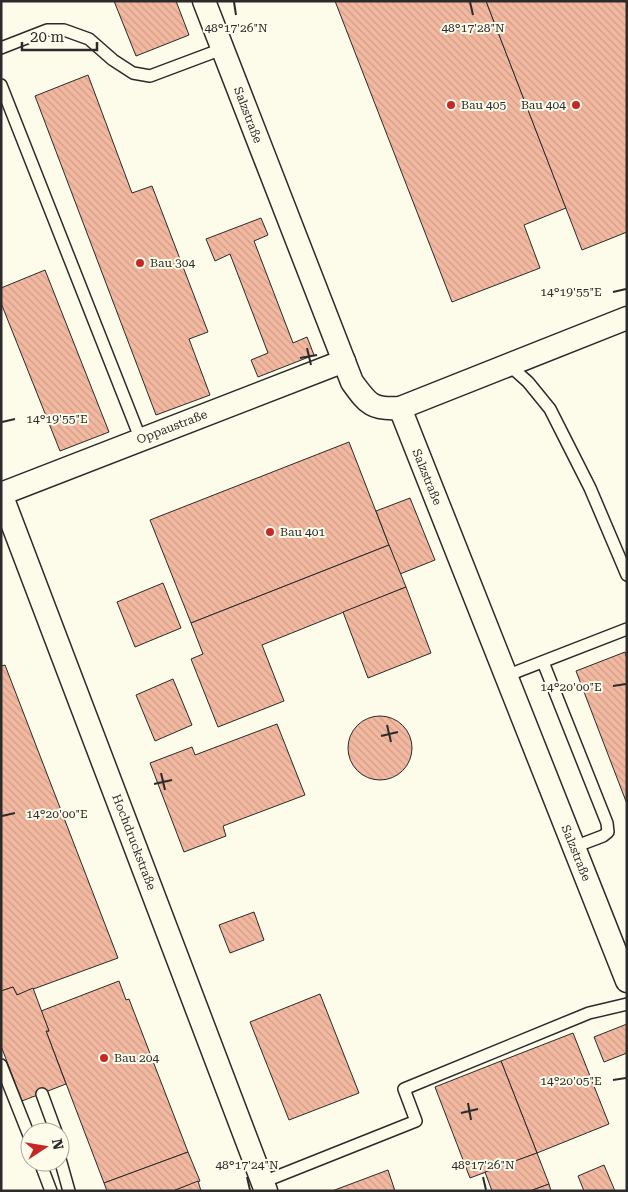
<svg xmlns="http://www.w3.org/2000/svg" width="628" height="1192" font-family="'Roboto Serif',serif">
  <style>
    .building { fill: url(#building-back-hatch); stroke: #2b2b2b }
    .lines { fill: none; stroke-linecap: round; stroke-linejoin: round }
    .lane-casing { stroke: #2b2b2b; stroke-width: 14 }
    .street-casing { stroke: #2b2b2b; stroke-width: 25 }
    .lane { stroke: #fdfbea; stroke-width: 11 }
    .street { stroke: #fdfbea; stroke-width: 22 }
    .ticks { fill: none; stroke: #2b2b2b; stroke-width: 2 }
    .poi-dot { fill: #c62828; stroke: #fdfbea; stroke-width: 2 }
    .labels { text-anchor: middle; stroke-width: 4; stroke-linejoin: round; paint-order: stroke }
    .poi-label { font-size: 12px; fill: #2b2b2b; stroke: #fdfbea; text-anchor: start }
    .street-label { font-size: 12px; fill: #2b2b2b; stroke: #fdfbea }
    .ticks-label { font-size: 12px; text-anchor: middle; fill: #2b2b2b; stroke: #fdfbea; stroke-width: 4; stroke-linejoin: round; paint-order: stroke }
  </style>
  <defs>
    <pattern id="building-back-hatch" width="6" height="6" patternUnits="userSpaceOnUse" patternTransform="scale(1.25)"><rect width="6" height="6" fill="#f2b8a0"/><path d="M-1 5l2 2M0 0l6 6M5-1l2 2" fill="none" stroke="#d09e8a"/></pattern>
  </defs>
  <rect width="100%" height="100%" fill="#fdfbea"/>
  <g class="building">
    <path d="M 114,1 L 176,1 L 189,35 L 136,56 Z"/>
    <path d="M 335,1 L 486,1 L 566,208 L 524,225 L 540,268 L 452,302 Z"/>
    <path d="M 486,1 L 627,1 L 627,232 L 582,250 Z"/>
    <path d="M 88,75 L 132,193 L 152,186 L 208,332 L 189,339 L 210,395 L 156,415 L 35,96 Z"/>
    <path d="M 261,218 L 268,235 L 254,241 L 293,343 L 307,337 L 314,355 L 258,377 L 251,360 L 268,353 L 230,254 L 215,261 L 206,239 Z"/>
    <path d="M 45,270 L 109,432 L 60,451 L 1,303 L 1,288 Z"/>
    <path d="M 349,442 L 389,545 L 191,623 L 150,520 Z"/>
    <path d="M 410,498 L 435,560 L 400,574 L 376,511 Z"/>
    <path d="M 389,545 L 406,587 L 262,645 L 284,701 L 218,727 L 191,659 L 203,654 L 191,623 Z"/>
    <path d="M 163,583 L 181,628 L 135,647 L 117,602 Z"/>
    <path d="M 406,587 L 431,653 L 368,678 L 343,612 Z"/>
    <path d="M 625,652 L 627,658 L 627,804 L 576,671 Z"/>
    <path d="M 5,665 L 118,958 L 17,995 L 13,987 L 1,991 L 1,666 Z"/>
    <path d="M 173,679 L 192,725 L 155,741 L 136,695 Z"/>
    <circle cx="380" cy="748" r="32"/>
    <path d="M 277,724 L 305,795 L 223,826 L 226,836 L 184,852 L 150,763 L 192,747 L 195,755 Z"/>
    <path d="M 254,912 L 264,940 L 230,953 L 219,925 Z"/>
    <path d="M 119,981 L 126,1000 L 129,999 L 188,1152 L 104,1183 L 46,1031 L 49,1031 L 41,1011 Z"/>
    <path d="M 13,987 L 17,995 L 33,988 L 49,1031 L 46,1031 L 66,1084 L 22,1101 L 1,1046 L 1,991 Z"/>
    <path d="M 320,994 L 359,1093 L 289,1120 L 250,1022 Z"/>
    <path d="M 627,1024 L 627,1053 L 604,1062 L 594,1037 Z"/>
    <path d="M 573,1033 L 609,1124 L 537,1153 L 501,1061 Z"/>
    <path d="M 501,1061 L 537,1153 L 470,1178 L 435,1087 Z"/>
    <path d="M 188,1152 L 200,1181 L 173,1191 L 107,1191 L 104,1183 Z"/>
    <path d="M 537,1153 L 549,1184 L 530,1191 L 492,1191 L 485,1172 Z"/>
    <path d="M 604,1165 L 615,1191 L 584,1191 L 578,1176 Z"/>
    <path d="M 388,1170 L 395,1191 L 332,1191 Z"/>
    <path d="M 198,1181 L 201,1191 L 173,1191 Z"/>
    <path d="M 549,1184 L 551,1191 L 530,1191 Z"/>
  </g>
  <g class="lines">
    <g class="lane-casing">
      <g id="lane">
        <path d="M 1,48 L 47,30 L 64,30 L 89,39 L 113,60 L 133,73 L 150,76 L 222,49"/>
        <path d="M 1,85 L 141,440"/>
        <path d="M 509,365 L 528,382 L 550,409 L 590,488 L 627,575"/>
        <path d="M 543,662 L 607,823 L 608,832 L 603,836 L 574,847"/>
        <path d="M 506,676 L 627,629"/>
        <path d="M 1,1065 L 30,1138"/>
        <path d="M 42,1094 L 56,1132"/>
        <path d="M 60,1159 L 69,1191"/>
        <path d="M 40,1162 L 51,1191"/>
        <path d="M 263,1182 L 416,1121 L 404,1089 L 589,1013 L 627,1004"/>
      </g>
    </g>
    <g class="street-casing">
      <g id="street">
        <path d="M 204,1 L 352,382 C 368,404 372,410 400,408 L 627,318"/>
        <path d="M 400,408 L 627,981"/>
        <path d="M 1,494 L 266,1191"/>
        <path d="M 1,494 L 344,361"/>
      </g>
    </g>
    <use href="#lane" class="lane"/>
    <use href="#street" class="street"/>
  </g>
  <path class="ticks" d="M 234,2 L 236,15M 470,2 L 473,15M 613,292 L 626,289M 307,348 L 311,365M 300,358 L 317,355M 2,422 L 15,419M 613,686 L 626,684M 387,725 L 391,742M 381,736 L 398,732M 161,773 L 165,790M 154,784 L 172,780M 2,816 L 15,813M 613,1080 L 626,1078M 468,1103 L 471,1120M 461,1113 L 478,1109M 247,1177 L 250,1190M 483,1177 L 486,1190"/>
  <g class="poi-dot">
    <circle cx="451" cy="105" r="5"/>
    <circle cx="576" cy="105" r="5"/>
    <circle cx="140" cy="263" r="5"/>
    <circle cx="270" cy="532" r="5"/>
    <circle cx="104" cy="1058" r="5"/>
  </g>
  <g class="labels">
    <g class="poi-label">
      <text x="461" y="109">Bau 405</text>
      <text x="566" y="109" text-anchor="end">Bau 404</text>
      <text x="150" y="267">Bau 304</text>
      <text x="280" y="536">Bau 401</text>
      <text x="114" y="1062">Bau 204</text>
    </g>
    <g class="street-label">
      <text transform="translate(248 115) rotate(69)" y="4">Salzstraße</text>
      <text transform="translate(172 427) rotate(-21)" y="4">Oppaustraße</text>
      <text transform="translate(427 477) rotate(68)" y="4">Salzstraße</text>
      <text transform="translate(134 842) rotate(69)" y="4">Hochdruckstraße</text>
      <text transform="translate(576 853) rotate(68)" y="4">Salzstraße</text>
    </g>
  </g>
  <g class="ticks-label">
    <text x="236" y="32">48°17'26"N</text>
    <text x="473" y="32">48°17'28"N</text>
    <text x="571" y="296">14°19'55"E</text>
    <text x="57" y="423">14°19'55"E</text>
    <text x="571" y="691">14°20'00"E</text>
    <text x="57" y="818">14°20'00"E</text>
    <text x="571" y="1085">14°20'05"E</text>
    <text x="247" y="1169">48°17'24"N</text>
    <text x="483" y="1169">48°17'26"N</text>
  </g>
  <rect width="628" height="1192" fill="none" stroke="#2b2b2b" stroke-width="5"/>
  <g transform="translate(45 1147) rotate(78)"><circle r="24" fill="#fdfbea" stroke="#a9a89e"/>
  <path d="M0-4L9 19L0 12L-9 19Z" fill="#c62828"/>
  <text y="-8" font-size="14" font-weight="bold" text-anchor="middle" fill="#2b2b2b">N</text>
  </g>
  <path d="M22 42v8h75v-8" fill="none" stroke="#2b2b2b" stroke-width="2.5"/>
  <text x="30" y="42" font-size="15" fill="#2b2b2b" stroke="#fdfbea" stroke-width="4" paint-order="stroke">20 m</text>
</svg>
